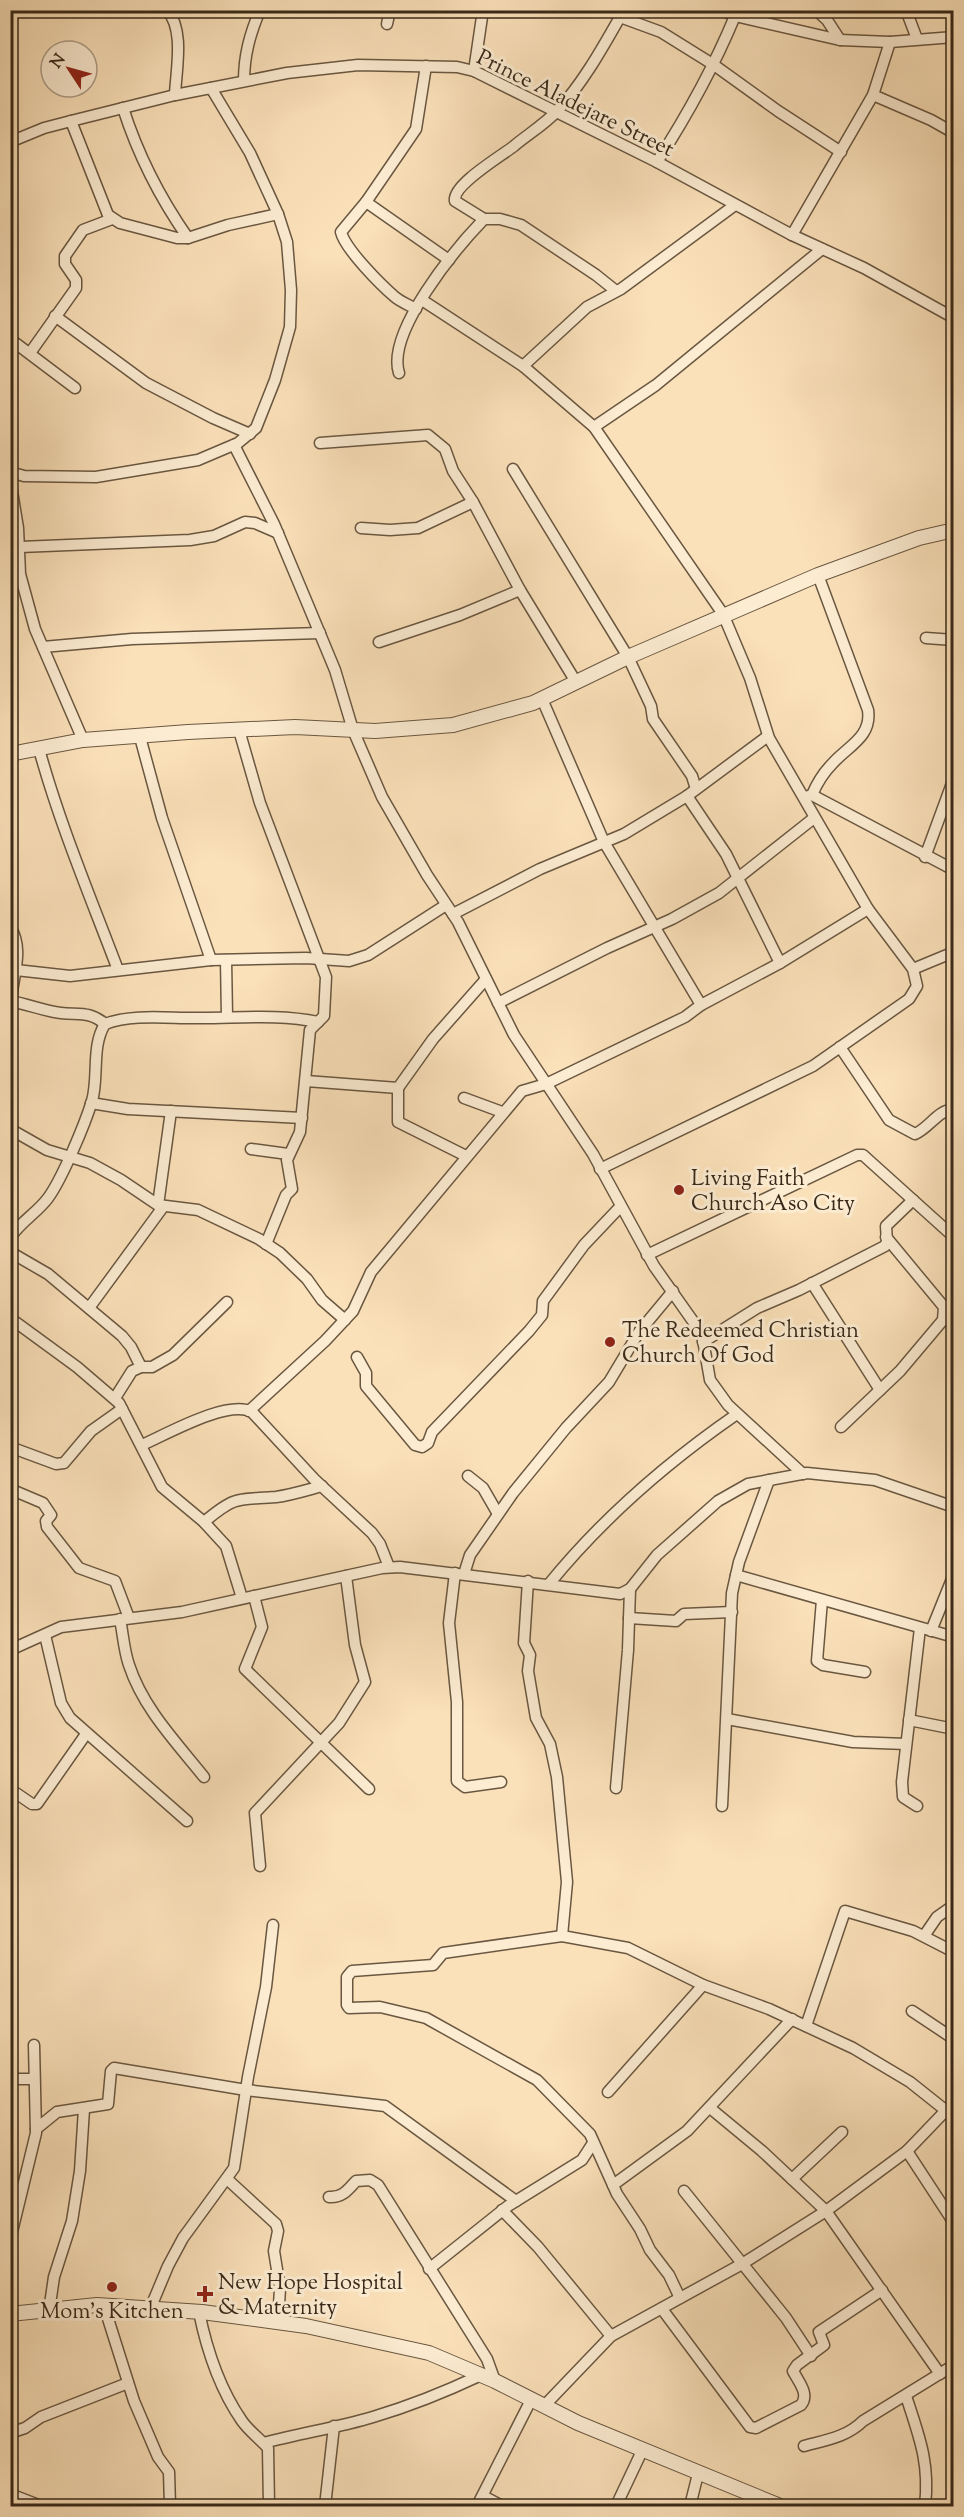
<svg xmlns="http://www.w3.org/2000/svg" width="964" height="2517" font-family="'Sorts Mill Goudy',serif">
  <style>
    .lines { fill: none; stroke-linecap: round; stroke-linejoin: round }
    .minor-casing { stroke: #6a5741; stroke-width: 13 }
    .tertiary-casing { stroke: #6a5741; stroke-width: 16 }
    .minor { stroke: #fcecd2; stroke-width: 10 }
    .tertiary { stroke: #fcecd2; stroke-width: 14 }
    .poi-dot { fill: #8f2418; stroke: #fcecd2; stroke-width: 2 }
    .labels { text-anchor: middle; stroke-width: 6; stroke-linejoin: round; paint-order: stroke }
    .street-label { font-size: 22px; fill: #392919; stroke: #fcecd2 }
    .poi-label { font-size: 22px; fill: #392919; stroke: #fcecd2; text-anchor: start }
  </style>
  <rect width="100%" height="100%" fill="#fbe1ba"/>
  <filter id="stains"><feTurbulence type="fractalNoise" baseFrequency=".00333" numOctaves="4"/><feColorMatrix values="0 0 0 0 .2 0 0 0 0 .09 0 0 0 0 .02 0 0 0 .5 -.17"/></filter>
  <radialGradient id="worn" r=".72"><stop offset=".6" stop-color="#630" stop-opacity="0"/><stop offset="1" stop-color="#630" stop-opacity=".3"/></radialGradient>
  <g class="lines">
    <g class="minor-casing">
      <g id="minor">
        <path d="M 167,10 C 185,30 176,70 175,95"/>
        <path d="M 721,10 L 735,16 L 840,40 L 890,42 L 954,37"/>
        <path d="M 816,10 L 827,20 L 840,40"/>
        <path d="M 906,10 L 917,39"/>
        <path d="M 620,17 L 661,32 L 714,65 L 778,111 L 841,152"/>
        <path d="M 387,24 L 390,10"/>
        <path d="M 474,71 L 483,10"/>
        <path d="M 244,81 C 244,55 250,34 260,10"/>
        <path d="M 873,95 L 931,120 L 954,133"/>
        <path d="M 123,108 C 138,155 160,198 188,238"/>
        <path d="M 71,121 L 108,215 L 120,223 L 177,238 L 188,238 L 228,225 L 278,214"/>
        <path d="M 10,142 L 44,128 L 71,121 L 175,95 L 287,73 L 358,65 L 457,67 L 474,71 L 657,162 L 792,235 L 864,268 L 954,318"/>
        <path d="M 657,162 C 688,114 713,69 735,16"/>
        <path d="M 366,202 L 449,260"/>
        <path d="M 484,219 L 455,201 C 452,185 500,157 514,146 C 527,135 545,124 557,111 C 584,82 604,45 624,10"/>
        <path d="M 792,235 L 873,95 L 890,42"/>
        <path d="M 422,300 L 523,366 L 594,427 L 723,614 L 750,678 L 769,738 L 868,909 L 913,969 L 917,986 L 909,999 L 813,1066 L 600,1169"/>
        <path d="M 416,309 C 409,305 401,302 395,297 C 381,285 345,249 341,232 L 366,202 L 416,129 L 426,66"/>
        <path d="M 55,316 L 146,383 L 213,418 L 250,434"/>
        <path d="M 10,339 L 75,388"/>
        <path d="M 30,353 L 76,288 L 76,280 L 65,264 L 65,256 L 83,230 L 112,219"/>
        <path d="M 523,366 L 587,307 L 621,289 L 735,205"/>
        <path d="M 399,373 C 386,332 456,248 484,219 L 500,219 L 521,225 L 596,275 L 616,291"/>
        <path d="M 594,427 L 656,385 L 822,249"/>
        <path d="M 320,443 L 428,435 L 445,449 L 453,471 L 473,502 L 520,590 L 576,682"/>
        <path d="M 234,445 L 274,524 L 308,605 L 335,670 L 353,730 L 382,797 L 427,875 L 458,922 L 514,1035 L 593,1154 L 654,1266 L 702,1334 L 710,1380 L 728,1405 L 803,1474"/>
        <path d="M 513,469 L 628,657 L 651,706 L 653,719 L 692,776 L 696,789"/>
        <path d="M 10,472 L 24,476 L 96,477 L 198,460 L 238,443 L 256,428 L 275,380 L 290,327 L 291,290 L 287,242 L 278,214 L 250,153 L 211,88"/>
        <path d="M 10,479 L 18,528 L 20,574 L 35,629 L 83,740"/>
        <path d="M 361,528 L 390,530 L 418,528 L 473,502"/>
        <path d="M 20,547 L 190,540 L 214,536 L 245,522 L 255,523 L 278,533"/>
        <path d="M 926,638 L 954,640"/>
        <path d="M 379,642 L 460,615 L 520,590"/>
        <path d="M 43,647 L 132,639 L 320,633"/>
        <path d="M 542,699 L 604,842 L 701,1005"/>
        <path d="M 239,730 L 260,803 L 326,977 L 324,1016 L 310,1030 L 300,1132 L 287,1160 L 292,1189 L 286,1195 L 266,1244"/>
        <path d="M 140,737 L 162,818 L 211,960"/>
        <path d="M 39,749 C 60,825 90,896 118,970"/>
        <path d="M 812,795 C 817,783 824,772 833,763 C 848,746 872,737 868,710 L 818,575"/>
        <path d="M 687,796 L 726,854 L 780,963"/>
        <path d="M 805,797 L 812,795 L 954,870"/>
        <path d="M 925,857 L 954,778"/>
        <path d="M 453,914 L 540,869 L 624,834 L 687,796 L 768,736"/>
        <path d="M 10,927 C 25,949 12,978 11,1002 C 10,1015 13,1027 10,1040"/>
        <path d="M 226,960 L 227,1017"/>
        <path d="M 913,969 L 954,952"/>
        <path d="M 16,970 L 70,976 L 211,960 L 306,958 L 349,961 L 368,955 L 446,905"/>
        <path d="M 10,1001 C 27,1004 44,1011 61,1013 C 79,1015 90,1011 105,1024"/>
        <path d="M 498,1003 L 607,948 L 672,919 L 719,893 L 814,818"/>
        <path d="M 840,1047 L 889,1120 L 915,1134 C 929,1128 938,1110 954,1109"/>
        <path d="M 306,1081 L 398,1088 L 433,1039 L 486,979"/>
        <path d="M 398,1088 L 398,1122 L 466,1156"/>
        <path d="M 464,1098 L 502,1112"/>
        <path d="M 91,1103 L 128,1109 L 302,1118"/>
        <path d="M 10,1129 L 47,1150 L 90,1163 L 121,1180 L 158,1205 L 198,1210 L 259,1239 L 280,1253 L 307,1279 L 322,1300 L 345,1320"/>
        <path d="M 251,1149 L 288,1154"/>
        <path d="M 158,1205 L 171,1111"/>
        <path d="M 10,1238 C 20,1222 37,1213 48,1198 C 62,1179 85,1124 92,1101 C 99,1077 91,1046 105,1024 C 134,1013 172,1019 202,1018 C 240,1018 280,1014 318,1022"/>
        <path d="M 10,1252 L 48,1274 L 122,1336 L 131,1347 L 141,1367"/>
        <path d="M 647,1255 L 857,1155 L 863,1155 L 954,1237"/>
        <path d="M 812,1283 L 880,1390"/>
        <path d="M 89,1308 L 163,1207"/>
        <path d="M 10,1318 L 77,1367 L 119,1403 L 162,1487 L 204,1522 L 226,1546 L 242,1598"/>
        <path d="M 703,1342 L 757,1308 L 799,1290 L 885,1246 L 887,1242 L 886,1226 L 913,1200"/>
        <path d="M 357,1357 L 366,1373 L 366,1386 L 415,1445 L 422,1447 L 428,1443 L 432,1432 L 529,1331 L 542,1315 L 543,1301 L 584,1245 L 620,1207"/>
        <path d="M 115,1398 L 132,1371 L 141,1367 L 152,1367 L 173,1355 L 227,1302"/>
        <path d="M 249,1411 L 325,1341 L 353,1311 L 371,1272 L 522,1091 L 546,1084 L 685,1017 L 701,1005 L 780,963 L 868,909"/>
        <path d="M 841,1427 L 900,1371 L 943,1320 L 944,1307 L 886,1237"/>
        <path d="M 142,1445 C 167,1434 228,1399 252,1412 L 314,1479 L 372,1533 L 380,1544 L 389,1567"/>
        <path d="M 10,1447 L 56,1464 L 64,1463 L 91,1431 L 122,1409"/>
        <path d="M 468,1476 L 483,1488 L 498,1514"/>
        <path d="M 10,1489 L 43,1503 L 51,1515 L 46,1521 L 47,1527 L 79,1568 L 115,1581 L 129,1618"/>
        <path d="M 204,1522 C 236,1495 237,1500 276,1497 C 291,1495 307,1490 322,1486"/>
        <path d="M 455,1573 L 449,1623 L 457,1702 L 457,1781 L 465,1787 L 501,1782"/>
        <path d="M 464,1574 L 470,1555 L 513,1493 L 566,1428 L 609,1382 L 639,1332 L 673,1291"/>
        <path d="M 736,1575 L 954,1637"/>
        <path d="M 528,1581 L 524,1643 L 530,1655 L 528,1671 L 536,1718 L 550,1744 L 557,1777 L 567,1882 L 562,1936"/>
        <path d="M 549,1584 C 602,1519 669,1461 737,1414"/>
        <path d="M 254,1596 L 262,1627 L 245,1669 L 369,1789"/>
        <path d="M 822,1600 L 817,1661 L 823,1665 L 865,1672"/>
        <path d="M 629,1618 L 676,1621 L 684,1614 L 732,1612"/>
        <path d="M 120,1619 C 123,1634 124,1651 129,1665 C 143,1708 176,1742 204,1777"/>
        <path d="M 931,1631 L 954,1574"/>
        <path d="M 45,1635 L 61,1703 L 70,1718 L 187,1821"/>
        <path d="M 10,1650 L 61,1627 L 182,1612 L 382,1568 L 400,1567 L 620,1594 L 630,1589 L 657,1555 L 718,1501 L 748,1484 L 807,1473 L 875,1480 L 954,1507"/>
        <path d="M 727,1719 L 853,1742 L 906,1744"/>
        <path d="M 909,1720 L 954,1729"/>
        <path d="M 616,1788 L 628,1650 L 630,1589"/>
        <path d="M 10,1789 L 32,1804 L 37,1804 L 86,1734"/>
        <path d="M 722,1806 L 732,1593 L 739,1562 L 769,1480"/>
        <path d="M 917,1806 L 903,1797 L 902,1782 L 920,1628"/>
        <path d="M 260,1866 L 255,1813 L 339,1723 L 365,1682 L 355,1645 L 346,1576"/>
        <path d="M 924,1936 L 937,1917 L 954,1905"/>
        <path d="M 912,2011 L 954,2039"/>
        <path d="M 806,2026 L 845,1911 L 913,1931 L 954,1952"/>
        <path d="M 10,2079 L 34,2079"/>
        <path d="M 608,2092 L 703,1985"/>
        <path d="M 710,2108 L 762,2151 L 826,2211 L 940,2374"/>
        <path d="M 36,2129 L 57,2112 L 108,2104 L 111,2071 L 114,2068 L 246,2090 L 385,2106 L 516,2201"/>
        <path d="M 907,2151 L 954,2223"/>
        <path d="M 227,2179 L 276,2224 L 278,2231 L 274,2251 L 280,2288 L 278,2323"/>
        <path d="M 792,2179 L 842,2132"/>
        <path d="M 613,2185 L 687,2131 L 792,2019"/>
        <path d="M 684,2191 L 786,2318 L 811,2356"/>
        <path d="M 329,2197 C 342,2198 348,2190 356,2181 L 370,2180 L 378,2185 L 487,2359 L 495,2381"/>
        <path d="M 502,2210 L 538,2247 L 611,2336"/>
        <path d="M 10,2240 L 36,2133 L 34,2045"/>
        <path d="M 429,2269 L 508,2206 L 582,2160 L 593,2143"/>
        <path d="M 680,2298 L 669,2275 L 650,2250 L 640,2229 L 617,2194 L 590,2134 L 537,2080 L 426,2018 L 380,2007 L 349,2008 L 347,2005 L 347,1977 L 352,1971 L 433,1965 L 443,1953 L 562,1936 L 628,1948 L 703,1985 L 769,2009 L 853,2048 L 910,2082 L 954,2117"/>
        <path d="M 104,2306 L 134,2401 L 158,2457 L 169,2472 L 170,2506"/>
        <path d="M 150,2309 L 168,2266 L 183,2238 L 234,2168 L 248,2077 L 266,1987 L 273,1925"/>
        <path d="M 662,2309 L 747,2423 L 750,2427 L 756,2428 L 801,2405 C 810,2394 798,2381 793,2371 L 797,2365 L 824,2345 L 819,2332 L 882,2290"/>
        <path d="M 49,2311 L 54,2277 L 72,2221 L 80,2171 L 84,2109"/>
        <path d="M 199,2312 C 207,2351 219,2388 242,2421 C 249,2431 260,2439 268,2448 L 269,2506"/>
        <path d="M 906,2396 C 919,2436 930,2463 925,2506"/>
        <path d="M 544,2406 L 611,2336 L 742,2264 L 826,2211 L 907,2151 L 954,2102"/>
        <path d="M 10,2433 L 25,2428 L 41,2417 L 128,2383"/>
        <path d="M 264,2443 C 300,2433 337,2428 373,2417 C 410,2406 445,2392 481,2375"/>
        <path d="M 804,2446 C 826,2440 847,2437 863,2421 L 954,2365"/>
        <path d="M 10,2494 L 41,2506"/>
        <path d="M 483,2496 L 502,2506"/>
        <path d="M 325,2506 L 334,2426"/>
        <path d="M 477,2506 L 531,2400"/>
        <path d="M 616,2506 L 642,2451"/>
        <path d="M 690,2506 L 698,2474"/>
      </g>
    </g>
    <g class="tertiary-casing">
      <g id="tertiary">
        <path d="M 10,754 L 83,740 L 188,732 L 295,727 L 375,731 L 453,725 L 533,703 L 628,657 L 818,575 L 919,538 L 954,530"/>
        <path d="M 10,2314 L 97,2305 L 202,2312 L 306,2326 L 429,2353 L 495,2381 L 578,2423 L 780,2506"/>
      </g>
    </g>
    <use href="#minor" class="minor"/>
    <use href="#tertiary" class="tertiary"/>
  </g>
  <g class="poi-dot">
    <circle cx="679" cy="1190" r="6"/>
    <circle cx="610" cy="1342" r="6"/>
    <circle cx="112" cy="2287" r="6"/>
    <path d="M202 2285h6v6h6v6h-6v6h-6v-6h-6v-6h6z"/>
  </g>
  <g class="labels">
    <g class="street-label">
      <text transform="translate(576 102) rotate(26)" y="8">Prince Aladejare Street</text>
    </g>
    <g class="poi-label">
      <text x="691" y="1185">Living Faith<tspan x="691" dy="25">Church Aso City</tspan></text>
      <text x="622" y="1337">The Redeemed Christian<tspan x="622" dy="25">Church Of God</tspan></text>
      <text x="218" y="2289">New Hope Hospital<tspan x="218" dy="25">&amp; Maternity</tspan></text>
      <text x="112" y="2318" text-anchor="middle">Mom's Kitchen</text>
    </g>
  </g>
  <rect width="964" height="2517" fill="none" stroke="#fbe1ba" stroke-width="36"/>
  <rect x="12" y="12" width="940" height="2493" fill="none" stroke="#392919" stroke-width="3"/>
  <rect x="18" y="18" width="928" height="2481" fill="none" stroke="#392919" stroke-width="1.5"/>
  <g transform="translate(69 69) rotate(306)"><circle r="28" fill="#fcecd2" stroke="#ae9e88" stroke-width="1.5"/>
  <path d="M0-4.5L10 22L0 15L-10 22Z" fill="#8f2418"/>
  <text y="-9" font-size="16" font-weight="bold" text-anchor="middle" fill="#392919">N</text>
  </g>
  <rect width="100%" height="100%" filter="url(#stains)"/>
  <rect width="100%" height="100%" fill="url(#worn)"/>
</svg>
